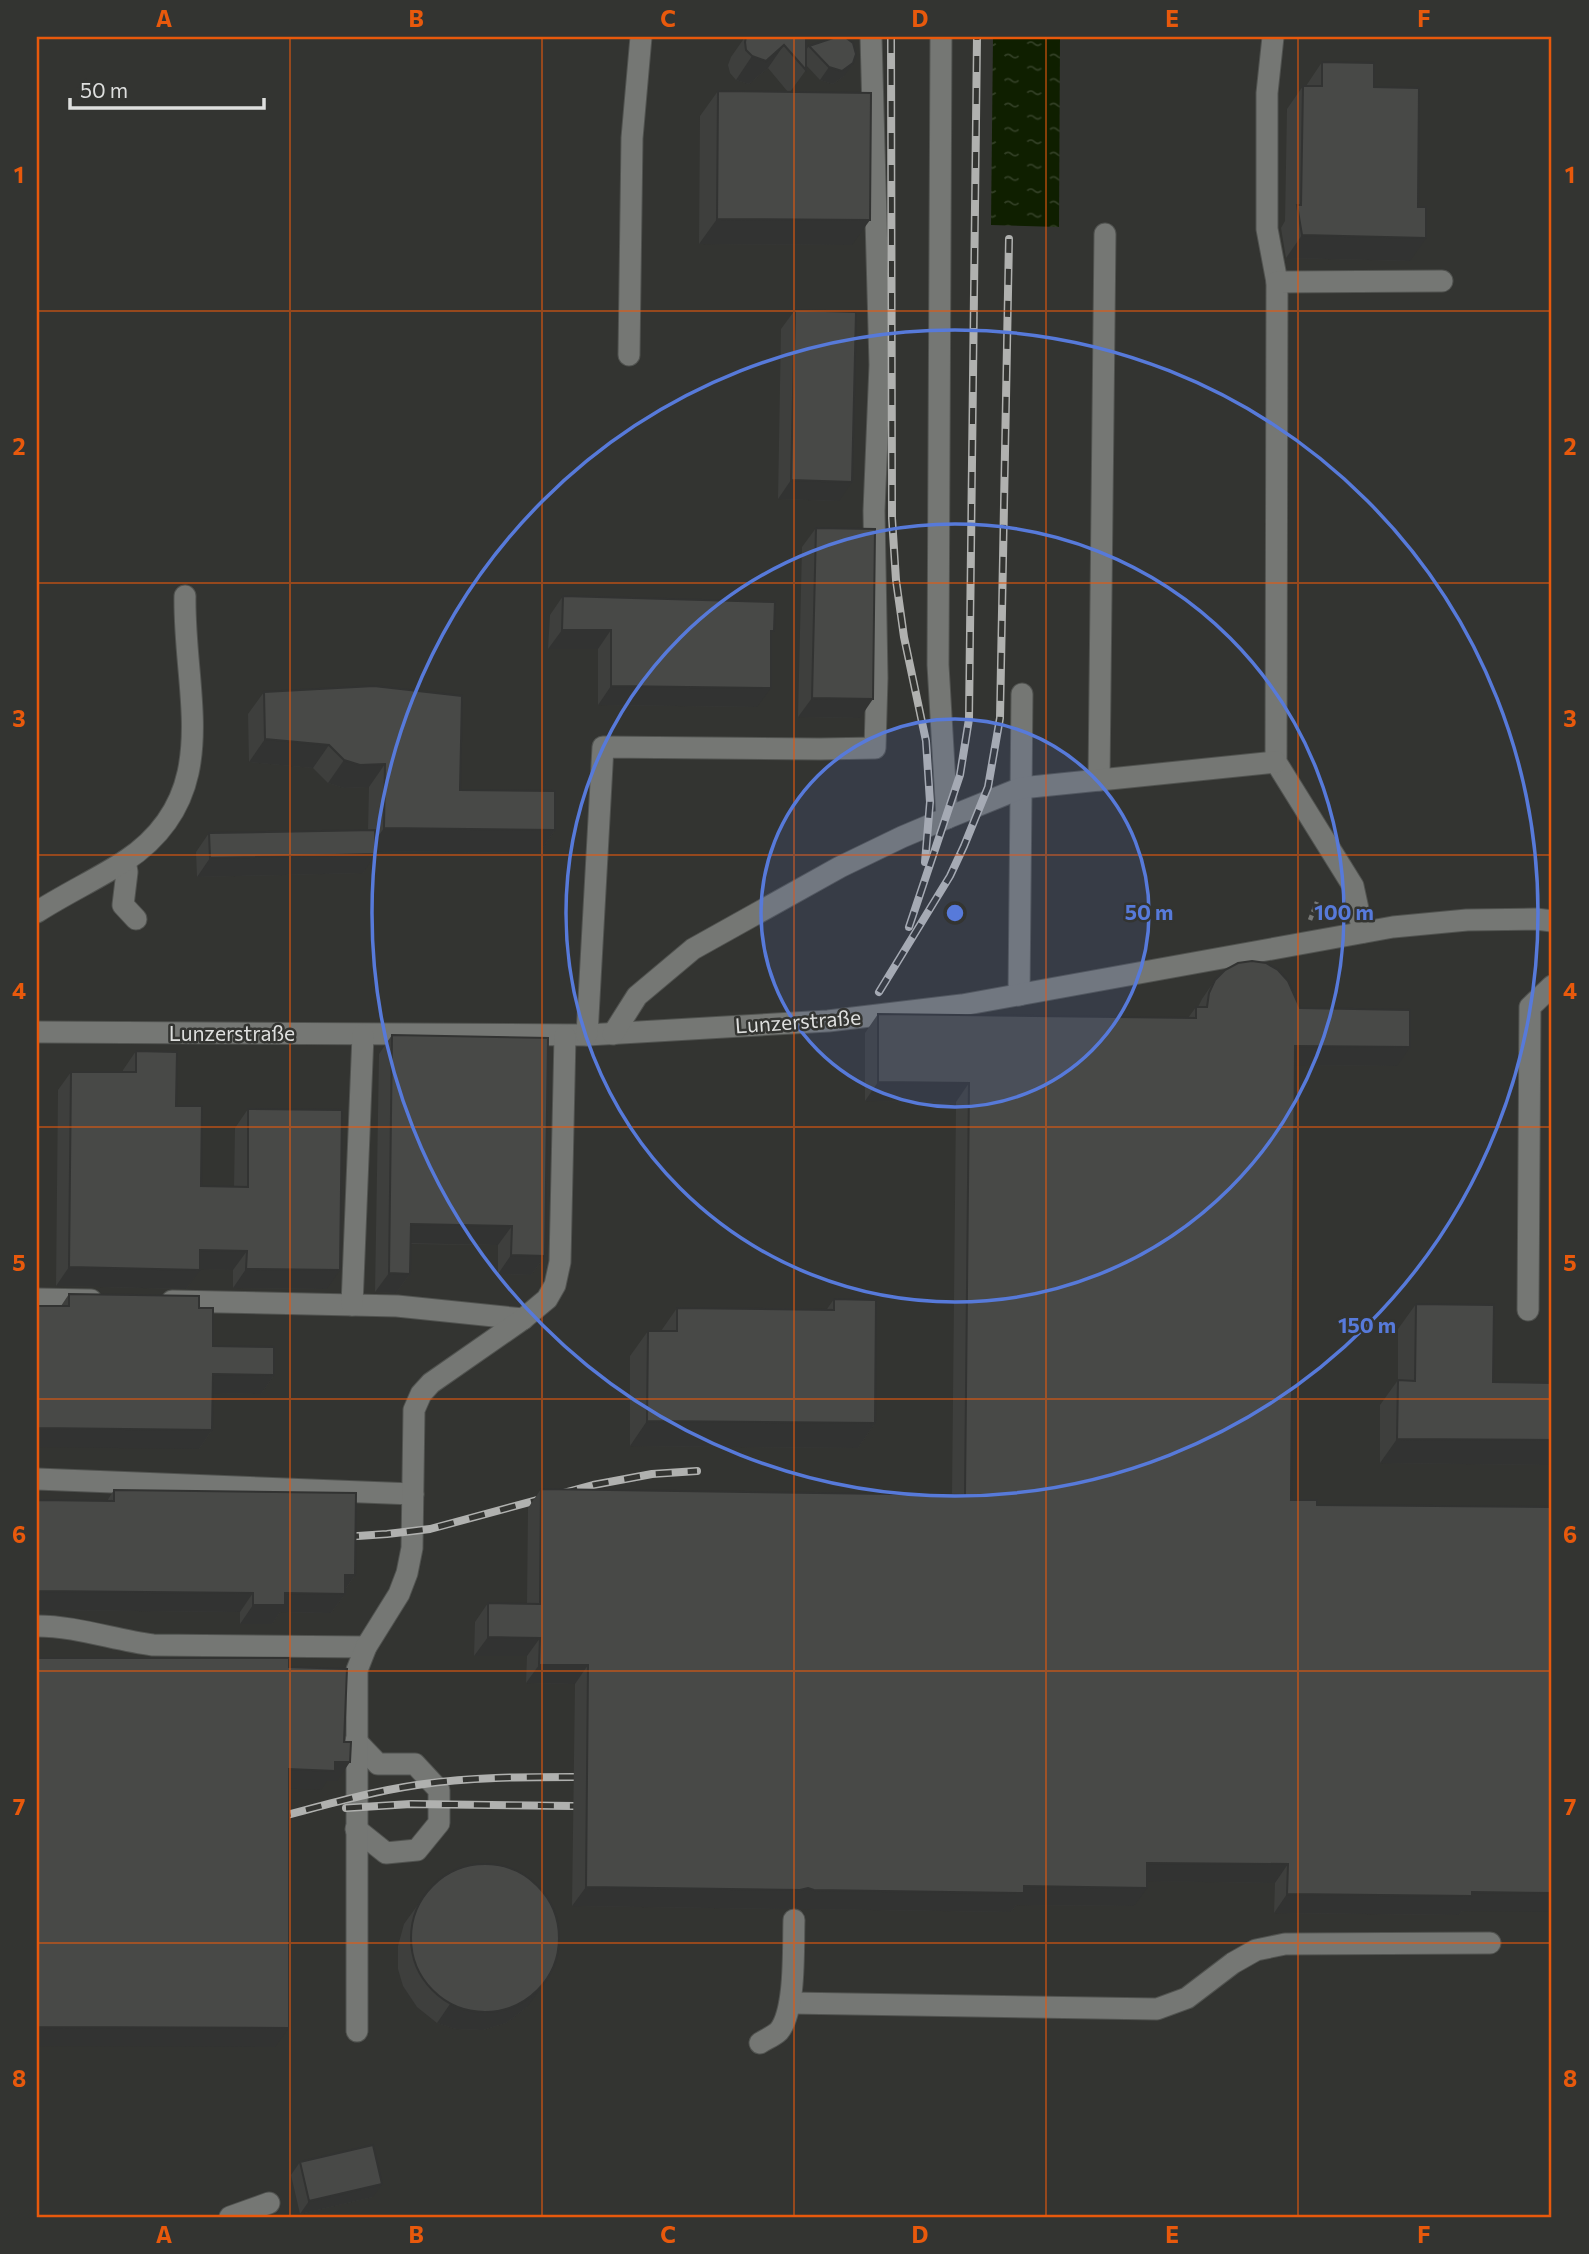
<svg xmlns="http://www.w3.org/2000/svg" width="1589" height="2254" font-family="Commissioner,sans-serif">
  <style>
    .water { fill: url(#water-ripples) }
    .lines { fill: none; stroke-linecap: round; stroke-linejoin: round }
    .minor-casing { stroke: #515350; stroke-width: 23 }
    .path { stroke: #767775; stroke-width: 4.5; stroke-dasharray: 5 3.5; stroke-linecap: butt }
    .minor { stroke: #757774; stroke-width: 21 }
    .rail-casing { stroke: #b0b1af; stroke-width: 8 }
    .rail { stroke: #333431; stroke-width: 5; stroke-dasharray: 16; stroke-linecap: butt }
    .wall { fill: #3e3f3d }
    .shaded-wall { fill: #323332 }
    .building { fill: #484947; stroke: #323332; stroke-width: 2 }
    .grid { fill: none; stroke: #e8590c; stroke-width: 2; stroke-opacity: 0.55 }
    .ring { fill: none; stroke: #577ada; stroke-width: 3.5 }
    .labels { text-anchor: middle; stroke-width: 5; stroke-linejoin: round; paint-order: stroke }
    .street-label { font-size: 21px; fill: #dedfde; stroke: #333431 }
    .centre { fill: #577ada; stroke: #333431; stroke-width: 3.5 }
    .ring-label { font-size: 21px; text-anchor: middle; font-weight: bold; fill: #577ada; stroke: #333431; stroke-width: 5; stroke-linejoin: round; paint-order: stroke }
    .neatline { fill: none; stroke: #e8590c; stroke-width: 2.5 }
    .grid-label { font-size: 23px; text-anchor: middle; font-weight: bold; fill: #e8590c }
  </style>
  <defs>
    <pattern id="water-ripples" width="26" height="14" patternUnits="userSpaceOnUse" patternTransform="scale(1.75)"><rect width="26" height="14" fill="#0f1f00"/><path d="M2 4q2-2 4 0t4 0M15 11q2-2 4 0t4 0" fill="none" stroke="#323f25"/></pattern>
  </defs>
  <rect width="100%" height="100%" fill="#333431"/>
  <path class="water" d="M 993,37 L 1060,37 L 1059,227 L 991,225 Z"/>
  <g class="lines">
    <g class="minor-casing">
      <g id="minor">
        <path d="M 941,37 L 938,665 L 947,818"/>
        <path d="M 1273,37 L 1267,93 L 1267,229 L 1277,282"/>
        <path d="M 629,355 L 632,138 L 641,37"/>
        <path d="M 1099,780 L 1105,234"/>
        <path d="M 125,861 L 127,872 L 123,905 L 136,919"/>
        <path d="M 37,912 C 65,894 97,879 125,861 C 226,794 183,694 185,596"/>
        <path d="M 1363,932 L 1353,886 L 1276,762 L 1277,282 L 1442,281"/>
        <path d="M 1019,995 L 1022,694"/>
        <path d="M 37,1032 L 587,1035 L 828,1021 L 962,1005 L 1393,927 L 1467,920 L 1536,919 L 1552,921"/>
        <path d="M 613,1034 L 637,996 L 693,949 L 840,867 L 902,837 L 947,818 L 1021,788 L 1276,762"/>
        <path d="M 587,1035 L 603,747 L 820,749 L 875,748 L 877,678 L 874,511 L 880,365 L 871,37"/>
        <path d="M 37,1299 L 91,1300"/>
        <path d="M 172,1301 L 397,1306 L 523,1319"/>
        <path d="M 352,1305 L 363,1035"/>
        <path d="M 1528,1310 L 1530,1007 L 1552,986"/>
        <path d="M 37,1479 L 413,1494"/>
        <path d="M 37,1626 C 76,1626 114,1640 153,1645 L 366,1647"/>
        <path d="M 356,1741 L 378,1764 L 415,1764 L 439,1790 L 439,1823 L 417,1850 L 386,1853 L 356,1829"/>
        <path d="M 790,2003 L 1157,2009 L 1187,1998 L 1233,1963 L 1256,1950 L 1285,1944 L 1490,1943"/>
        <path d="M 357,2031 L 357,1670 L 366,1647 L 399,1594 L 407,1573 L 412,1548 L 414,1410 L 421,1394 L 431,1383 L 523,1319 L 547,1299 L 555,1285 L 560,1262 L 565,1036"/>
        <path d="M 760,2043 C 766,2039 774,2036 779,2031 C 796,2010 793,1948 794,1920"/>
        <path d="M 230,2217 L 269,2203"/>
      </g>
    </g>
    <path class="path" d="M 1310,920 L 1317,902"/>
    <use href="#minor" class="minor"/>
    <g class="rail-casing">
      <g id="rail">
        <path d="M 891,37 L 892,518 L 896,580 L 904,637 L 926,741 L 930,802 L 925,862"/>
        <path d="M 909,927 L 960,775 L 969,719 L 977,37"/>
        <path d="M 879,992 L 950,876 L 964,846 L 988,787 L 1000,718 L 1009,239"/>
        <path d="M 343,1537 L 387,1534 L 430,1529 L 593,1485 L 652,1474 L 697,1471"/>
        <path d="M 346,1808 L 411,1804 L 574,1806"/>
        <path d="M 275,1818 C 322,1806 369,1792 417,1785 C 469,1777 522,1777 574,1777"/>
      </g>
    </g>
    <use href="#rail" class="rail"/>
  </g>
  <g class="wall">
    <path d="M 745,37 L 806,37 L 806,50 L 809,46 L 844,76 L 833,84 L 820,80 L 806,65 L 806,70 L 790,92 L 852,245 L 699,244 L 700,116 L 718,91 L 788,92 L 768,68 L 749,84 L 736,80 L 730,73 L 728,65 L 731,57 Z"/>
    <path d="M 1322,62 L 1374,87 L 1410,261 L 1286,258 L 1281,228 L 1285,221 L 1287,109 L 1303,86 L 1306,86 Z"/>
    <path d="M 795,310 L 839,501 L 778,499 L 781,329 Z"/>
    <path d="M 816,528 L 860,718 L 798,717 L 802,547 Z"/>
    <path d="M 563,596 L 757,707 L 598,705 L 598,649 L 548,649 L 550,615 Z"/>
    <path d="M 264,692 L 460,790 L 555,830 L 539,853 L 376,851 L 363,873 L 197,877 L 196,852 L 209,833 L 368,830 L 369,787 L 344,788 L 328,783 L 313,768 L 249,762 L 248,714 Z"/>
    <path d="M 1215,980 L 1300,1008 L 1397,1066 L 1295,1065 L 1291,1500 L 1317,1505 L 1462,1911 L 1459,1915 L 1274,1913 L 1275,1883 L 1147,1881 L 1134,1906 L 1016,1905 L 1011,1912 L 801,1909 L 795,1907 L 787,1909 L 572,1906 L 575,1684 L 526,1683 L 527,1656 L 474,1656 L 475,1622 L 488,1603 L 527,1604 L 528,1508 L 541,1489 L 952,1495 L 956,1102 L 865,1101 L 865,1033 L 878,1014 L 1188,1018 L 1196,1007 L 1198,1007 L 1202,999 Z"/>
    <path d="M 1552,1018 L 1552,1328 L 1549,1328 L 1550,1021 Z"/>
    <path d="M 392,1035 L 545,1256 L 531,1275 L 498,1274 L 498,1245 L 410,1244 L 410,1274 L 396,1293 L 375,1292 L 379,1054 Z"/>
    <path d="M 136,1051 L 176,1106 L 201,1186 L 234,1187 L 235,1128 L 248,1109 L 327,1289 L 233,1288 L 233,1270 L 200,1269 L 186,1289 L 56,1286 L 58,1090 L 71,1072 L 123,1072 L 123,1070 Z"/>
    <path d="M 69,1294 L 199,1308 L 213,1346 L 274,1375 L 261,1394 L 213,1393 L 212,1430 L 199,1449 L 61,1306 Z"/>
    <path d="M 834,1299 L 875,1423 L 858,1448 L 630,1446 L 630,1356 L 648,1331 L 661,1331 L 677,1308 L 827,1309 Z"/>
    <path d="M 1416,1304 L 1493,1382 L 1552,1383 L 1552,1465 L 1380,1463 L 1380,1405 L 1398,1380 L 1398,1329 Z"/>
    <path d="M 114,1490 L 355,1575 L 345,1590 L 345,1594 L 331,1613 L 280,1612 L 272,1624 L 240,1624 L 240,1612 L 37,1610 L 37,1500 L 107,1501 Z"/>
    <path d="M 430,1888 L 527,2007 L 506,2023 L 483,2030 L 456,2029 L 437,2023 L 417,2007 L 403,1986 L 398,1969 L 398,1946 L 404,1924 Z"/>
    <path d="M 300,2162 L 373,2197 L 300,2214 L 291,2175 Z"/>
  </g>
  <g class="shaded-wall">
    <path d="M 784,45 L 768,68 L 749,84 L 736,80 L 752,56 Z"/>
    <path d="M 853,63 L 844,76 L 833,84 L 820,80 L 829,67 Z"/>
    <path d="M 717,219 L 870,220 L 852,245 L 699,244 Z"/>
    <path d="M 1302,235 L 1426,238 L 1410,261 L 1286,258 Z"/>
    <path d="M 791,480 L 852,482 L 839,501 L 778,499 Z"/>
    <path d="M 562,630 L 611,630 L 598,649 L 548,649 Z"/>
    <path d="M 611,686 L 771,688 L 757,707 L 598,705 Z"/>
    <path d="M 812,698 L 873,699 L 860,718 L 798,717 Z"/>
    <path d="M 265,739 L 329,745 L 313,768 L 249,762 Z"/>
    <path d="M 344,760 L 385,764 L 369,787 L 344,788 L 328,783 Z"/>
    <path d="M 384,828 L 555,830 L 539,853 L 368,851 Z"/>
    <path d="M 376,854 L 363,873 L 197,877 L 210,858 Z"/>
    <path d="M 1295,1046 L 1410,1047 L 1397,1066 L 1282,1065 Z"/>
    <path d="M 878,1082 L 969,1083 L 956,1102 L 865,1101 Z"/>
    <path d="M 411,1224 L 512,1226 L 498,1245 L 397,1243 Z"/>
    <path d="M 200,1250 L 247,1251 L 233,1270 L 187,1269 Z"/>
    <path d="M 511,1255 L 545,1256 L 531,1275 L 498,1274 Z"/>
    <path d="M 69,1267 L 200,1270 L 186,1289 L 56,1286 Z"/>
    <path d="M 246,1269 L 340,1270 L 327,1289 L 233,1288 Z"/>
    <path d="M 389,1273 L 410,1274 L 396,1293 L 375,1292 Z"/>
    <path d="M 213,1374 L 274,1375 L 261,1394 L 200,1393 Z"/>
    <path d="M 647,1421 L 875,1423 L 858,1448 L 630,1446 Z"/>
    <path d="M 37,1428 L 212,1430 L 199,1449 L 37,1447 Z"/>
    <path d="M 1397,1439 L 1552,1440 L 1552,1465 L 1380,1463 Z"/>
    <path d="M 345,1575 L 355,1575 L 342,1594 Z"/>
    <path d="M 37,1591 L 253,1593 L 240,1612 L 37,1610 Z"/>
    <path d="M 285,1593 L 345,1594 L 331,1613 L 280,1612 L 272,1624 L 240,1624 L 253,1605 Z"/>
    <path d="M 488,1637 L 540,1638 L 527,1656 L 474,1656 Z"/>
    <path d="M 539,1665 L 588,1665 L 575,1684 L 526,1683 Z"/>
    <path d="M 335,1762 L 350,1762 L 337,1781 L 327,1781 L 321,1790 L 275,1788 L 289,1769 Z"/>
    <path d="M 1147,1863 L 1288,1864 L 1275,1883 L 1134,1881 Z"/>
    <path d="M 1024,1886 L 1147,1888 L 1134,1906 L 1016,1905 L 1011,1912 L 801,1909 L 795,1907 L 787,1909 L 572,1906 L 586,1887 L 808,1888 Z"/>
    <path d="M 1472,1892 L 1552,1893 L 1552,1912 L 1462,1911 L 1459,1915 L 1274,1913 L 1287,1894 Z"/>
    <path d="M 541,1988 L 527,2007 L 506,2023 L 483,2030 L 456,2029 L 437,2023 L 450,2004 Z"/>
    <path d="M 37,2027 L 289,2028 L 275,2047 L 37,2046 Z"/>
    <path d="M 382,2184 L 373,2197 L 300,2214 L 309,2201 Z"/>
  </g>
  <g class="building">
    <path d="M 746,37 L 806,37 L 806,70 L 784,45 L 766,61 L 752,56 L 746,50 L 745,42 Z"/>
    <path d="M 836,37 L 845,37 L 853,43 L 856,54 L 853,63 L 842,71 L 829,67 L 809,46 Z"/>
    <path d="M 1322,62 L 1374,63 L 1374,87 L 1419,88 L 1418,207 L 1426,207 L 1426,238 L 1302,235 L 1297,205 L 1301,205 L 1303,86 L 1322,86 Z"/>
    <path d="M 718,91 L 871,93 L 870,220 L 717,219 Z"/>
    <path d="M 795,310 L 856,312 L 852,482 L 791,480 Z"/>
    <path d="M 816,528 L 875,529 L 873,699 L 812,698 Z"/>
    <path d="M 563,596 L 775,602 L 774,631 L 771,631 L 771,688 L 611,686 L 611,630 L 562,630 Z"/>
    <path d="M 374,686 L 462,696 L 460,790 L 555,791 L 555,830 L 384,828 L 385,764 L 360,765 L 344,760 L 329,745 L 265,739 L 264,692 Z"/>
    <path d="M 375,830 L 376,854 L 210,858 L 209,833 Z"/>
    <path d="M 1252,961 L 1266,963 L 1278,970 L 1288,981 L 1300,1008 L 1410,1010 L 1410,1047 L 1295,1046 L 1291,1500 L 1317,1500 L 1317,1505 L 1552,1507 L 1552,1893 L 1472,1892 L 1472,1896 L 1287,1894 L 1288,1864 L 1147,1863 L 1147,1888 L 1024,1886 L 1024,1893 L 814,1890 L 808,1888 L 800,1890 L 586,1887 L 588,1665 L 539,1665 L 540,1638 L 488,1637 L 488,1603 L 540,1604 L 541,1489 L 965,1495 L 969,1083 L 878,1082 L 878,1014 L 1196,1018 L 1196,1007 L 1207,1007 L 1209,993 L 1215,980 L 1225,970 L 1238,963 Z"/>
    <path d="M 392,1035 L 548,1038 L 545,1256 L 511,1255 L 512,1226 L 411,1224 L 410,1274 L 389,1273 Z"/>
    <path d="M 136,1051 L 177,1052 L 176,1106 L 202,1106 L 201,1186 L 248,1187 L 248,1109 L 342,1110 L 340,1270 L 246,1269 L 247,1251 L 200,1250 L 200,1270 L 69,1267 L 71,1072 L 136,1072 Z"/>
    <path d="M 69,1294 L 199,1296 L 199,1308 L 213,1308 L 213,1346 L 274,1347 L 274,1375 L 213,1374 L 212,1430 L 37,1428 L 37,1306 L 69,1306 Z"/>
    <path d="M 834,1299 L 876,1300 L 875,1423 L 647,1421 L 648,1331 L 677,1331 L 677,1308 L 834,1310 Z"/>
    <path d="M 1416,1304 L 1494,1305 L 1493,1382 L 1552,1383 L 1552,1440 L 1397,1439 L 1398,1380 L 1415,1381 Z"/>
    <path d="M 114,1490 L 356,1493 L 355,1575 L 345,1575 L 345,1594 L 285,1593 L 285,1605 L 253,1605 L 253,1593 L 37,1591 L 37,1500 L 114,1501 Z"/>
    <path d="M 37,1658 L 289,1658 L 289,1667 L 347,1669 L 344,1742 L 351,1742 L 350,1762 L 335,1762 L 335,1771 L 289,1769 L 289,2028 L 37,2027 Z"/>
    <circle cx="485" cy="1938" r="74"/>
    <path d="M 373,2145 L 382,2184 L 309,2201 L 300,2162 Z"/>
  </g>
  <path class="grid" d="M 290,37 L 290,2217M 542,37 L 542,2217M 794,37 L 794,2217M 1046,37 L 1046,2217M 1298,37 L 1298,2217M 37,311 L 1552,311M 37,583 L 1552,583M 37,855 L 1552,855M 37,1127 L 1552,1127M 37,1399 L 1552,1399M 37,1671 L 1552,1671M 37,1943 L 1552,1943"/>
  <circle cx="955" cy="913" r="194" fill="#577ada" fill-opacity=".12"/>
  <g class="ring">
    <circle cx="955" cy="913" r="194"/>
    <circle cx="955" cy="913" r="389"/>
    <circle cx="955" cy="913" r="583"/>
  </g>
  <g class="labels">
    <g class="street-label">
      <text transform="translate(798 1022) rotate(-4)" y="7">Lunzerstraße</text>
      <text x="232" y="1041">Lunzerstraße</text>
    </g>
  </g>
  <circle cx="955" cy="913" r="10" class="centre"/>
  <g class="ring-label">
    <text x="1149" y="920">50 m</text>
    <text x="1344" y="920">100 m</text>
    <text x="1367" y="1333">150 m</text>
  </g>
  <rect width="1589" height="2254" fill="none" stroke="#333431" stroke-width="77"/>
  <path d="M70 98v10h194v-10" fill="none" stroke="#dedfde" stroke-width="3.5"/>
  <text x="80" y="98" font-size="21" fill="#dedfde" stroke="#333431" stroke-width="5" paint-order="stroke">50 m</text>
  <rect x="38" y="38" width="1512" height="2178" class="neatline"/>
  <g class="grid-label">
    <text x="164" y="27">A</text>
    <text x="416" y="27">B</text>
    <text x="668" y="27">C</text>
    <text x="920" y="27">D</text>
    <text x="1172" y="27">E</text>
    <text x="1424" y="27">F</text>
    <text x="19" y="183">1</text>
    <text x="1570" y="183">1</text>
    <text x="19" y="455">2</text>
    <text x="1570" y="455">2</text>
    <text x="19" y="727">3</text>
    <text x="1570" y="727">3</text>
    <text x="19" y="999">4</text>
    <text x="1570" y="999">4</text>
    <text x="19" y="1271">5</text>
    <text x="1570" y="1271">5</text>
    <text x="19" y="1543">6</text>
    <text x="1570" y="1543">6</text>
    <text x="19" y="1815">7</text>
    <text x="1570" y="1815">7</text>
    <text x="19" y="2087">8</text>
    <text x="1570" y="2087">8</text>
    <text x="164" y="2243">A</text>
    <text x="416" y="2243">B</text>
    <text x="668" y="2243">C</text>
    <text x="920" y="2243">D</text>
    <text x="1172" y="2243">E</text>
    <text x="1424" y="2243">F</text>
  </g>
</svg>
